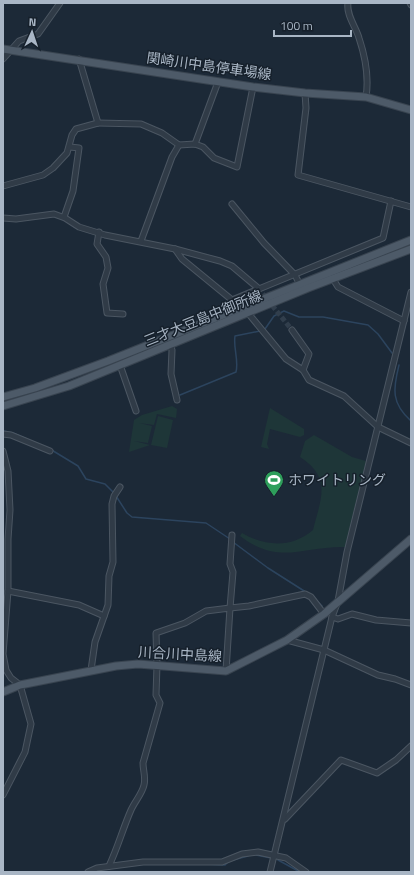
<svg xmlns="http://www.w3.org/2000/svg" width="414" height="875" font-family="'Titillium Web','Noto Sans JP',sans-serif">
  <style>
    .green { fill: #1e3638 }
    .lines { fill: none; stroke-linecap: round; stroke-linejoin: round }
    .stream { stroke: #2c445e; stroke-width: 1.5 }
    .minor-tunnel { stroke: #313e4c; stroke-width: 5; stroke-dasharray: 5 2.5; stroke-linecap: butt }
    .minor-casing { stroke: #4b5662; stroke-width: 7 }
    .major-casing { stroke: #394450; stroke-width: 9 }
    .minor { stroke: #303b47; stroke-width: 5 }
    .major { stroke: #4d5a68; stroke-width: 7 }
    .labels { text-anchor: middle; stroke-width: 3; stroke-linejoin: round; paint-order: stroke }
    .street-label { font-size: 14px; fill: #a9b6c5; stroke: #16202b }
    .poi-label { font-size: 14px; fill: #a9b6c5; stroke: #16202b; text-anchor: start }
  </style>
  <rect width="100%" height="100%" fill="#1c2937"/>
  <g class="green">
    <path d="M 172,406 L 177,409 L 176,418 L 157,414 L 154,425 L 139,423 L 152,426 L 148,443 L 134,441 L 150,445 L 129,452 L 134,420 L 142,415 Z"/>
    <path d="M 270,408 L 304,429 L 304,435 L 300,437 L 270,429 L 267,444 L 269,449 L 261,447 Z"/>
    <path d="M 158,416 L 173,420 L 167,448 L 151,445 Z"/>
    <path d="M 314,435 L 352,457 L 366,461 L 345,547 C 303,546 279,566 240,536 L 242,533 C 266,547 292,548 313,530 C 321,498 332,478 300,457 L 305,441 Z"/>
  </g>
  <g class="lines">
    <g class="stream">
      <path d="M 265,329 L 274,316 L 284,311 L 299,317 L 323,317 L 368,325 L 378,334 L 392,353"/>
      <path d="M 399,365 C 393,389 391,403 411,421"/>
      <path d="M 180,395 L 236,372 C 239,360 233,348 235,336 L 260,331"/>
      <path d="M 4,431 L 13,433 L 27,439"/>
      <path d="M 50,449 L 78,466 L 86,479 L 105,484 L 114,493"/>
      <path d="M 116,496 L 127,513 L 132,517 L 206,523 L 230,539"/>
      <path d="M 233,542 L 268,568 L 312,596"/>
      <path d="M 316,600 L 322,606"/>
      <path d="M 256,855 L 271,858"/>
      <path d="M 233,860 L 248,856"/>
      <path d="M 278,860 L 300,872"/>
      <path d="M 206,864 L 225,865 L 229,861"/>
    </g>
    <path class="minor-tunnel" d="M 258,288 L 292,330"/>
    <g class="minor-casing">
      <g id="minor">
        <path d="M 348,3 C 346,15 356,27 359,38 C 365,56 369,78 366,97"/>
        <path d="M 410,3 L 411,5"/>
        <path d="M 3,59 L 19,41 L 38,34 L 60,3"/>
        <path d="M 305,93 L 306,108 L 298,175 L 411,207"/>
        <path d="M 98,123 L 141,124 L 162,133 L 179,145 L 195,144 L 203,147 L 214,158 L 237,167 L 253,87"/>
        <path d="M 195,144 L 218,82"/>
        <path d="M 3,186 L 43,175 L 53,168 L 67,153 L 72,135 L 76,129 L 98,123 L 79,59"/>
        <path d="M 232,204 L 264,243 L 295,275 L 299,283"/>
        <path d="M 64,217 L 73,191 L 79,148 L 70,147"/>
        <path d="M 3,218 L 16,219 L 54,214 L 65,218 L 79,227 L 105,235 L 175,249 L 220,261 L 232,266 L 258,288"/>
        <path d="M 99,232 L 97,244 L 106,257 L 108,268 L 103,284 L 107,313 L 123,314"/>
        <path d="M 141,241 L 172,157 L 179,145"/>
        <path d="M 175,249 L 182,259 L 232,300 L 235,310"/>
        <path d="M 333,279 L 338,287 L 404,321"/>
        <path d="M 232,300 L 383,238 L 391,201"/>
        <path d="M 248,313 L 286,359 L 303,370 L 309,380 L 344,396 L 378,427 L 411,443"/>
        <path d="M 292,330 L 309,354 L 303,370"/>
        <path d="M 170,345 L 172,350 L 171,374 L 177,400"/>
        <path d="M 120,365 L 136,411"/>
        <path d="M 3,434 L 11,435 L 50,451"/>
        <path d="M 3,451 L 8,471 L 10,510 L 8,539 L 8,591 L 3,654 L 6,670 L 11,678 L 20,685 L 31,724 L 25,752 L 3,795"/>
        <path d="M 232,535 L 230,564 L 233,572 L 230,608 L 249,606 L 305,594 L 311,597 L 324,614"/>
        <path d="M 8,591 L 79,605 L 104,616"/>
        <path d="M 332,617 L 338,619 L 352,614 L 376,620 L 411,623"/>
        <path d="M 287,640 L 324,650 L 378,675 L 395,679 L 411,685"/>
        <path d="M 91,670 L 95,642 L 108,605 L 109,576 L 113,562 L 112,504 L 114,496 L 120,487"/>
        <path d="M 285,819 L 341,760 L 377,773 L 396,760 L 411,746"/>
        <path d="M 109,866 C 118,847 123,828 131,810 C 135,801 142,794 144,785 C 146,777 143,771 143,763 L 160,703 L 156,695 L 157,665 L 156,633 L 185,623 L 206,611 L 230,608 L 226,671"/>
        <path d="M 88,872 L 97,868 L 143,862 L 222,862 L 242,854 L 258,852 L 286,858 L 306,872"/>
        <path d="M 270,872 L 332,617 L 338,601 L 347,552 L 411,292"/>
      </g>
    </g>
    <g class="major-casing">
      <g id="major">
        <path d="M 3,49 L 253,87 L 305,93 L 366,97 L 411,110"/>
        <path d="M 3,397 L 35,388 L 108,361 L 411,240"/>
        <path d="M 3,406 L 69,386 L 308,288 L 411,249"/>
        <path d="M 3,692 L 20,685 L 116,666 L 138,664 L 226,671 L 287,640 L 324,614 L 411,539"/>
      </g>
    </g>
    <use href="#minor" class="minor"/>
    <use href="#major" class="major"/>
  </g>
  <defs>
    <g id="stadium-pin" transform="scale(1)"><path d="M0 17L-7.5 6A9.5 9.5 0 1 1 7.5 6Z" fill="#2e9e5b" stroke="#16202b"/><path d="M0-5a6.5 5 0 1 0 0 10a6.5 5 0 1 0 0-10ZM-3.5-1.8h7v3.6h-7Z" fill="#fff"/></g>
  </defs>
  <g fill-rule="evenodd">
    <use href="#stadium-pin" x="274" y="480"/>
  </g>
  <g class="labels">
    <g class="street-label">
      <text transform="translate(209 66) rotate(8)" y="5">関崎川中島停車場線</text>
      <text transform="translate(203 318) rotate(-22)" y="5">三才大豆島中御所線</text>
      <text transform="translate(180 654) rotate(3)" y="5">川合川中島線</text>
    </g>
    <g class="poi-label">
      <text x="288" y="485">ホワイトリング</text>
    </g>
  </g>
  <rect width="414" height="875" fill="none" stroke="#a9b6c5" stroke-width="8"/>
  <g transform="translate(32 32) rotate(3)" stroke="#16202b" stroke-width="3" paint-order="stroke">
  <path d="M0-3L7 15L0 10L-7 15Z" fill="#a9b6c5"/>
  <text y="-6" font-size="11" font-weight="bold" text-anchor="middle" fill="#a9b6c5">N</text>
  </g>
  <path d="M274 30v6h77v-6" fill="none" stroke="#a9b6c5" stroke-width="2"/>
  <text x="280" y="30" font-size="12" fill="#a9b6c5" stroke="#16202b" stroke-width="3" paint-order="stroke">100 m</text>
</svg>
